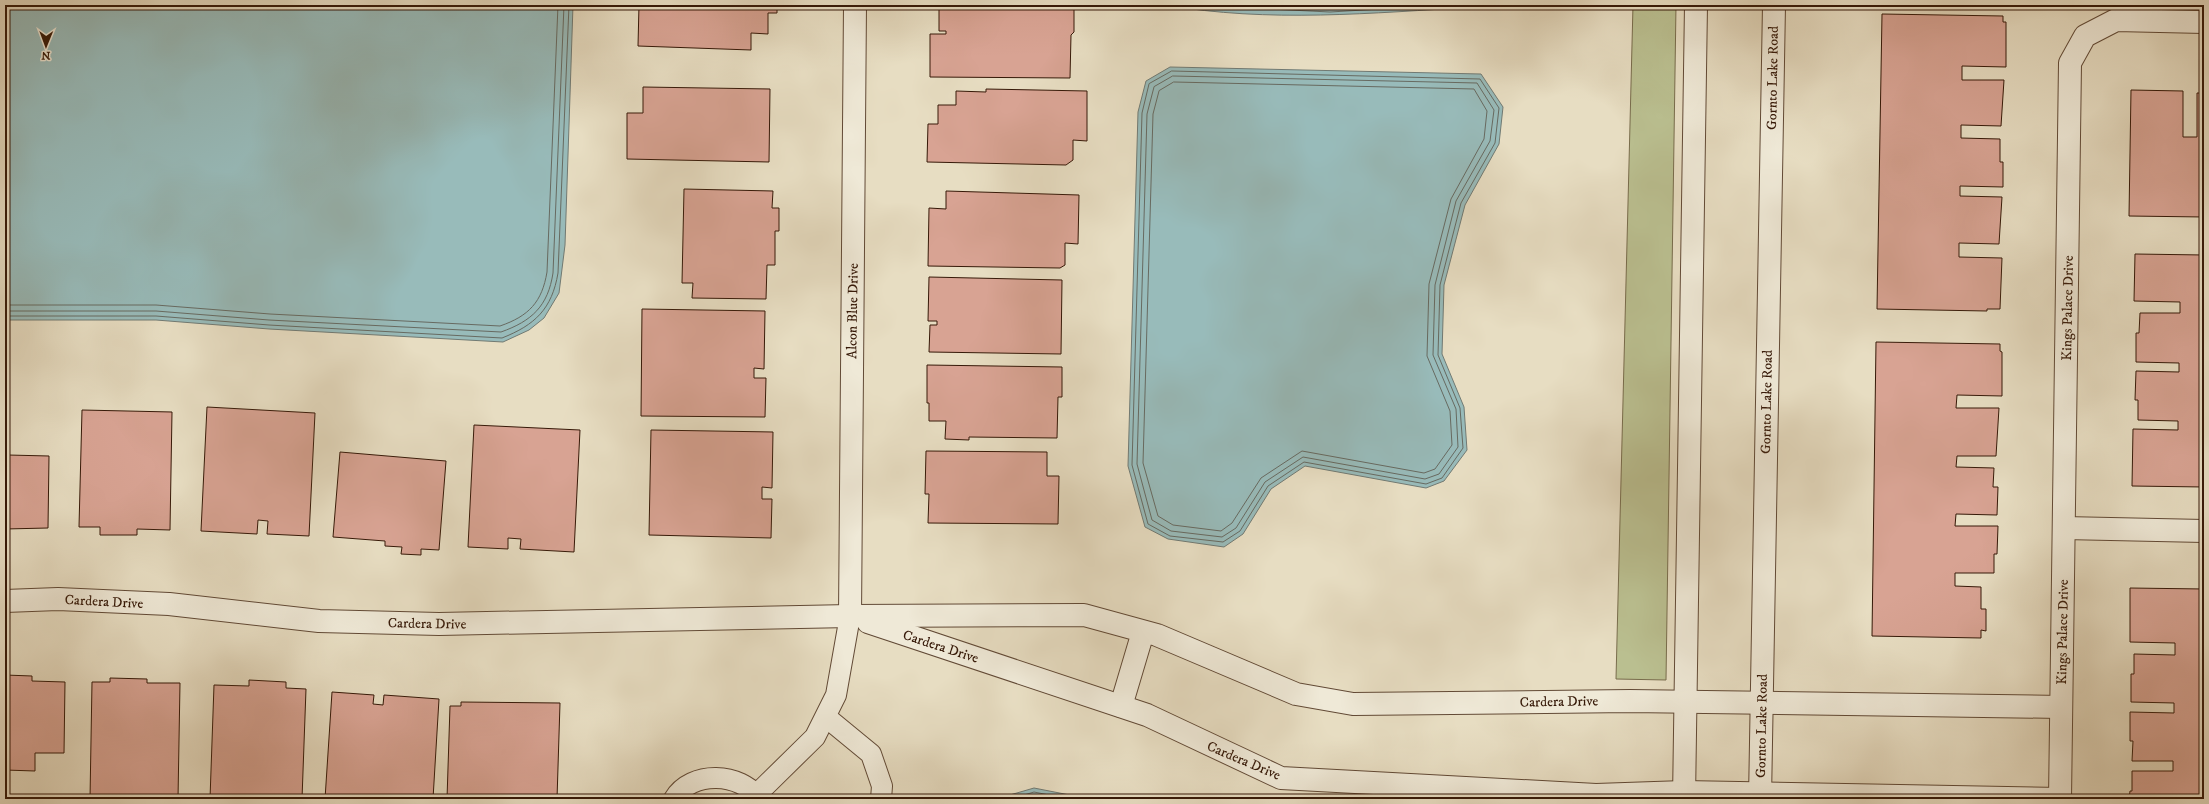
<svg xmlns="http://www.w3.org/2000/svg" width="2209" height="804" font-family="'IM FELL DW Pica',serif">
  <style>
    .green { fill: #babf90; stroke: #786c4c }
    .water { fill: #98bbba; stroke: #717a73 }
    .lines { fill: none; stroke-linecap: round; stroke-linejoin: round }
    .shore { stroke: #676a61; stroke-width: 1 }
    .building { fill: #d8a393; stroke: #361908 }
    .service-casing { stroke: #624a36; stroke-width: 22 }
    .minor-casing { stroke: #624a36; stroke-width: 24 }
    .tertiary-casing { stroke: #624a36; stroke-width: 24 }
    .service { stroke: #efe9d7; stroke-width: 20 }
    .minor { stroke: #efe9d7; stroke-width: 22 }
    .tertiary { stroke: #efe9d7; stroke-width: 22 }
    .labels { text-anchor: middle; stroke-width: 3; stroke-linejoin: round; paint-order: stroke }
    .street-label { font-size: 14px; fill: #361908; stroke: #efe9d7 }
  </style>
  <rect width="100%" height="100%" fill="#e7ddc2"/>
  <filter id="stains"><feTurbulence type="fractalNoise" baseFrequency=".005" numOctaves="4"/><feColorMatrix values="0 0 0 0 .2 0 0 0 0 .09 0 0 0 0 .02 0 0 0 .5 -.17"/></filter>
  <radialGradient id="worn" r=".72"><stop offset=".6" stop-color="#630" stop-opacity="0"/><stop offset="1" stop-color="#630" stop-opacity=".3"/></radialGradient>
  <path class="green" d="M 1633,5 L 1676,5 L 1666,680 L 1616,679 Z"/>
  <g class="water">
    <path d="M 5,5 L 573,5 L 565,245 L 559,293 L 544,318 L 529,330 L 503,342 L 269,329 L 156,320 L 5,320 Z"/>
    <path d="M 1166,5 L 1475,5 L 1475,7 C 1373,13 1268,23 1166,5 Z"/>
    <path d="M 1170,67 L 1481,74 L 1503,107 L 1499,144 L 1465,205 L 1444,285 L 1442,354 L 1464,407 L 1467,450 L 1444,481 L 1426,488 L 1305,466 L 1271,489 L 1243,534 L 1224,547 L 1168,539 L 1145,527 L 1128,466 L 1138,112 L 1146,81 Z"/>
    <path d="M 1034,788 L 1090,799 L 1003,799 L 1003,797 Z"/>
  </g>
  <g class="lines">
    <g class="shore">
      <path d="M 1189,5 L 1330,12 L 1447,5"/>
      <path d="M 1280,5 L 1329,7 L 1363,5"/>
      <path d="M 1172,71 L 1480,79 L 1499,108 L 1495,143 L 1461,203 L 1440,285 L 1438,355 L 1460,408 L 1463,448 L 1442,478 L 1426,484 L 1304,462 L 1268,486 L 1240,531 L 1223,542 L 1170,536 L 1148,524 L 1132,465 L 1142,113 L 1149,84 Z"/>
      <path d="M 1173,76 L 1477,83 L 1494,110 L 1490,141 L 1456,201 L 1435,285 L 1433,355 L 1456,409 L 1458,447 L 1439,474 L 1425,479 L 1303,457 L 1265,482 L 1236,528 L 1222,537 L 1171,531 L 1152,520 L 1137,464 L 1147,114 L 1154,87 Z"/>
      <path d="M 1174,82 L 1474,89 L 1487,111 L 1484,139 L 1451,199 L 1429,284 L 1427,356 L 1450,411 L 1452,445 L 1435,469 L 1424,473 L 1302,451 L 1261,478 L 1232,523 L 1221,531 L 1173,525 L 1158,516 L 1143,463 L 1153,114 L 1159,91 Z"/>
      <path d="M 5,305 L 156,305 L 270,314 L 500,326 C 529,316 542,302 547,272 L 558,5"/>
      <path d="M 5,311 L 156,311 L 269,320 L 501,332 C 532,321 548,306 553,273 L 564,5"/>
      <path d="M 5,316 L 156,316 L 269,325 L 502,338 C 535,325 552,309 558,273 L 569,5"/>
      <path d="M 1011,799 L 1034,792 L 1069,799"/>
    </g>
  </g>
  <g class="building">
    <path d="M 639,5 L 777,5 L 777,13 L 768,13 L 768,34 L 751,33 L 751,50 L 638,46 Z"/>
    <path d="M 939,5 L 1071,5 L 1074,10 L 1074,32 L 1071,35 L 1070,78 L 930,77 L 930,34 L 946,34 L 946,31 L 939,31 Z"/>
    <path d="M 1882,14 L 2003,16 L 2003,22 L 2006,22 L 2006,67 L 1962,66 L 1962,80 L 2004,80 L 2001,126 L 1961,125 L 1961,138 L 2000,139 L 2000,162 L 2003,162 L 2003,187 L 1960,186 L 1960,196 L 2002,197 L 1999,244 L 1959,243 L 1959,257 L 2002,258 L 2000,309 L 1987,309 L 1987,311 L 1877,309 Z"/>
    <path d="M 643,87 L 770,89 L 769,162 L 627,159 L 627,113 L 643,113 Z"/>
    <path d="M 986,89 L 1087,91 L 1087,141 L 1073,140 L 1073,160 L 1066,165 L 927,162 L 928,124 L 938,124 L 938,105 L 956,105 L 956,91 L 986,92 Z"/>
    <path d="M 2131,90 L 2183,91 L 2183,137 L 2197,137 L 2197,93 L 2204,93 L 2204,217 L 2129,216 Z"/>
    <path d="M 684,189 L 773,191 L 772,208 L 779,208 L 779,231 L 775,231 L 775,265 L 767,265 L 766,299 L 692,298 L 693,283 L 682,283 Z"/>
    <path d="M 946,191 L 1079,195 L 1078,244 L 1065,243 L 1065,265 L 1060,268 L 928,266 L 929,208 L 946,209 Z"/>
    <path d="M 2135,254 L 2204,255 L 2204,487 L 2132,486 L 2133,429 L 2178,430 L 2178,421 L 2138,420 L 2138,400 L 2135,400 L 2136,371 L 2179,372 L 2179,363 L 2136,362 L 2136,333 L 2139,333 L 2140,313 L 2180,313 L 2180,302 L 2134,301 Z"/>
    <path d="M 929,277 L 1062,280 L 1061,354 L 929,352 L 930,325 L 937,325 L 937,321 L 928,321 Z"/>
    <path d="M 642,309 L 765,311 L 764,369 L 754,368 L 754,378 L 766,378 L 765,417 L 641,416 Z"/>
    <path d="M 1876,342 L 2000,344 L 2000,351 L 2002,352 L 2002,396 L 1957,395 L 1956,408 L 1999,408 L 1996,456 L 1957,456 L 1956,467 L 1994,468 L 1993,487 L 1998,487 L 1997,515 L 1956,514 L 1955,526 L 1998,526 L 1997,554 L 1994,554 L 1994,573 L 1955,573 L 1955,586 L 1981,587 L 1981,609 L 1986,609 L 1986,631 L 1981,630 L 1981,638 L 1872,636 Z"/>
    <path d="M 927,365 L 1062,367 L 1062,397 L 1058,397 L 1057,438 L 969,437 L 969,440 L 945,439 L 946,421 L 929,421 L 929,403 L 927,403 Z"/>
    <path d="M 207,407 L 315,413 L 309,536 L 267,534 L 268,521 L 258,520 L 257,534 L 201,531 Z"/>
    <path d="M 82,410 L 172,412 L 170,530 L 137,529 L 137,535 L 100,535 L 100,527 L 79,527 Z"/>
    <path d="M 474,425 L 580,430 L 574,552 L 520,549 L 521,539 L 508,538 L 508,549 L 468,547 Z"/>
    <path d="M 651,430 L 773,432 L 772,488 L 762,487 L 762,499 L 772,499 L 771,538 L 649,535 Z"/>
    <path d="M 5,443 L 8,443 L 8,455 L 49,456 L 48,528 L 5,529 Z"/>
    <path d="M 926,451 L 1047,452 L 1047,476 L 1059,476 L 1058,524 L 928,523 L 929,494 L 925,494 Z"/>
    <path d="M 340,452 L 446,461 L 439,550 L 421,549 L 421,555 L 401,554 L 402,547 L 385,546 L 385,541 L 333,537 Z"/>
    <path d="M 2130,588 L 2204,589 L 2204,799 L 2129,799 L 2130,791 L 2132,791 L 2132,771 L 2173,771 L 2173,761 L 2132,761 L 2133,741 L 2130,741 L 2130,712 L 2174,713 L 2174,703 L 2131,702 L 2131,674 L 2134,674 L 2134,654 L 2175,655 L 2175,643 L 2130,642 Z"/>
    <path d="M 5,675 L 32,676 L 32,681 L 65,682 L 64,753 L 35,753 L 35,771 L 5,770 Z"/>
    <path d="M 110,678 L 147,679 L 147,683 L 180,683 L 178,799 L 90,799 L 92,682 L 110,682 Z"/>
    <path d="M 249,680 L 286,682 L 286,688 L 306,689 L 302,799 L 210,799 L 214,685 L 249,686 Z"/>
    <path d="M 332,692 L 374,695 L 373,704 L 383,705 L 384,695 L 439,699 L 433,799 L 325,799 Z"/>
    <path d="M 461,702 L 560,703 L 557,799 L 447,799 L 450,706 L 461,706 Z"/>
  </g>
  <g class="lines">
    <g class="service-casing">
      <g id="service">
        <path d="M 826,717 L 871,754 L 882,786 L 881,799"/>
        <path d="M 756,795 L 815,737 L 836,695 L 850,616"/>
        <path d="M 674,799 C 691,770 741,772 759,799"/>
      </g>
    </g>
    <g class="minor-casing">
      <g id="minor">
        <path d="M 2064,528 L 2204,531"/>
        <path d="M 5,601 L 58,599 L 169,604 L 319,621 L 439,624 L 850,616 L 1084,615 L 1157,635 L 1296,694 L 1353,704 L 1630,701 L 2061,707"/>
        <path d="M 850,616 L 855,5"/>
        <path d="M 868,622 L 1147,715 L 1281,778 L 1596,795 L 1684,792 L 2060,799"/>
        <path d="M 1121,706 L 1143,632"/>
        <path d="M 2060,799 L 2070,63 L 2085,36 L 2116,20 L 2204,22"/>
      </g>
    </g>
    <g class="tertiary-casing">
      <g id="tertiary">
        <path d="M 1684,799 L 1696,5"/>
        <path d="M 1760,799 L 1774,5"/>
      </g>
    </g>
    <use href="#service" class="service"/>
    <use href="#minor" class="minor"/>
    <use href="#tertiary" class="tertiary"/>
  </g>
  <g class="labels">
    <g class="street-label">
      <text transform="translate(1772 78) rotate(-89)" y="5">Gornto Lake Road</text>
      <text transform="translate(2067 308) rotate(-89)" y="5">Kings Palace Drive</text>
      <text transform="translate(852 311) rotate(-89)" y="5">Alcon Blue Drive</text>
      <text transform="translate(1766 402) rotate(-89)" y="5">Gornto Lake Road</text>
      <text transform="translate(104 601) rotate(3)" y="5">Cardera Drive</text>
      <text transform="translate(427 623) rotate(1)" y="5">Cardera Drive</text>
      <text transform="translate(2062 632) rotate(-89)" y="5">Kings Palace Drive</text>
      <text transform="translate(941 646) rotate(18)" y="5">Cardera Drive</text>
      <text transform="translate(1559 701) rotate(-1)" y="5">Cardera Drive</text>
      <text transform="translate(1761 726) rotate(-89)" y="5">Gornto Lake Road</text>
      <text transform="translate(1244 760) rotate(23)" y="5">Cardera Drive</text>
    </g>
  </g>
  <rect width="2209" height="804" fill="none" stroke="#e7ddc2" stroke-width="20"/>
  <rect x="6" y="6" width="2197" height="792" fill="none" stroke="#361908" stroke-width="2"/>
  <rect x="10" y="10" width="2189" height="784" fill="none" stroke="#361908"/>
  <g transform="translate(46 46) rotate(181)" stroke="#efe9d7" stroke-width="3" paint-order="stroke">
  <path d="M0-3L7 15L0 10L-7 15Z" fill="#361908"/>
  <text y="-6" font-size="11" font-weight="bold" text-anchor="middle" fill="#361908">N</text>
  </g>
  <rect width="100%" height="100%" filter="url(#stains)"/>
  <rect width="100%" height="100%" fill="url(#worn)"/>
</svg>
